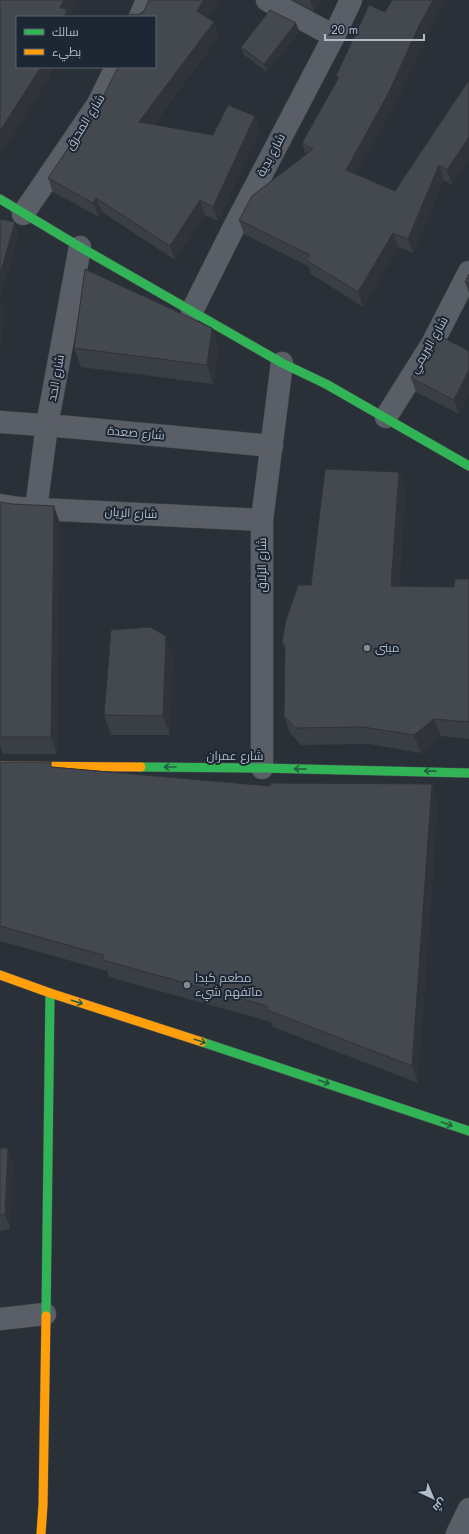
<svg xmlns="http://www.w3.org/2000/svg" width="469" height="1534" font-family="Jost,Cairo,sans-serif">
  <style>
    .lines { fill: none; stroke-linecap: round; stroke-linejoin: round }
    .street-casing { stroke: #484c53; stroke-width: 23 }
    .fast-casing { stroke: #484c53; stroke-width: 10 }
    .slow-casing { stroke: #484c53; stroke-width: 10 }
    .street { stroke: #5a5e66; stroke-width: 22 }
    .fast { stroke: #30b455; stroke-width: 9 }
    .slow { stroke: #ff9f0a; stroke-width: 9 }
    .wall { fill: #3a3f45 }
    .shaded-wall { fill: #303338 }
    .building { fill: #444950; stroke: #303338 }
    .oneway { stroke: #255f41 }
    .poi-dot { fill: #848b96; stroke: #1d2633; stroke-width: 1.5 }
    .labels { text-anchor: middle; stroke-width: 4; stroke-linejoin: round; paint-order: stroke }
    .street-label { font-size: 12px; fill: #b4bcc9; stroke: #1d2633 }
    .poi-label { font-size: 12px; fill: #b4bcc9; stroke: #1d2633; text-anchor: start }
  </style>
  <rect width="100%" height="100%" fill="#2a3038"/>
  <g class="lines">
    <g class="street-casing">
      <g id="street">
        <path d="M 267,0 L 334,36"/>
        <path d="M 140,17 L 147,0"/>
        <path d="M 23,214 L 98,104 L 116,67"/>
        <path d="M 192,311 L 233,229 L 334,36 L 351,0"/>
        <path d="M 386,417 L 432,344 L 469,272"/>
        <path d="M 0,422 L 69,427 L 272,446"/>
        <path d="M 0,505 L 19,508 L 262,520"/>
        <path d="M 36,509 L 47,425 L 80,247"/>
        <path d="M 262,768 L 262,520 L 282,363"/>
        <path d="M 0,1319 L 45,1314"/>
        <path d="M 457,1534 L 469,1509"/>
      </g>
    </g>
    <g class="fast-casing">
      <g id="fast">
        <path d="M 0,199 L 80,247 L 282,363 L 326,384 L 469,466"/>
        <path d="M 141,767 L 262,768 L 469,773"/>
        <path d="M 202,1042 L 469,1131"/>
        <path d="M 46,1316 L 50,993"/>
      </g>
    </g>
    <g class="slow-casing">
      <g id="slow">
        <path d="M 0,766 L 141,767"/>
        <path d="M 0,975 L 50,993 L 202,1042"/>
        <path d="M 41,1534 L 43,1505 L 46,1316"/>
      </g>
    </g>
    <use href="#street" class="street"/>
    <use href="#fast" class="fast"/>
    <use href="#slow" class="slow"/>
  </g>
  <g class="wall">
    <path d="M 149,0 L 219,0 L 207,18 L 214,22 L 219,36 L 153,125 L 213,135 L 255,116 L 260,131 L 218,221 L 205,215 L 175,260 L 102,212 L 99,217 L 53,192 L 48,178 L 155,67 L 137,15 L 143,12 L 146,7 Z"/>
    <path d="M 293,0 L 323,0 L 314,11 Z"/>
    <path d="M 299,31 L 267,72 L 244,55 L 241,47 Z"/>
    <path d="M 424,42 L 394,106 L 356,174 L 395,191 L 469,80 L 469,159 L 452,185 L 444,180 L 413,253 L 398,247 L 363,307 L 311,274 L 308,266 L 244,234 L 239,220 L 306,155 L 302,143 L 338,80 L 336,76 Z"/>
    <path d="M 469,274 L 469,293 L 465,282 Z"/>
    <path d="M 212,328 L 219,347 L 213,384 L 81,367 L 74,348 Z"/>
    <path d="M 469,351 L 469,395 L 459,414 L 416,392 L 411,378 Z"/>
    <path d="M 399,472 L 406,489 L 399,587 L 454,587 L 469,579 L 469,739 L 441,736 L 421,753 L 370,744 L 301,745 L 290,733 L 284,716 L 285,650 L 282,642 L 311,585 Z"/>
    <path d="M 0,502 L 60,523 L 57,754 L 3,754 L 0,746 Z"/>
    <path d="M 173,656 L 170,735 L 111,735 L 104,715 Z"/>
    <path d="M 0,762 L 270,786 L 432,784 L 438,801 L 418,1083 L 273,1027 L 271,1022 L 109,977 L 107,971 L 0,941 Z"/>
    <path d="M 0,1148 L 13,1162 L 10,1229 L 0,1231 Z"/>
  </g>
  <g class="shaded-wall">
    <path d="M 64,0 L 79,0 L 69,17 L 63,17 L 60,7 Z"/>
    <path d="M 204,0 L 219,0 L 202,25 L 197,11 Z"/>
    <path d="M 310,0 L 323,0 L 314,11 Z"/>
    <path d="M 433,0 L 445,0 L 424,42 L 394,106 L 351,184 L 346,170 Z"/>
    <path d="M 214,22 L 219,36 L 144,136 L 139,122 Z"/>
    <path d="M 296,23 L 299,31 L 267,72 L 264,64 Z"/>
    <path d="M 41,67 L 54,67 L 49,79 L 0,156 L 0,131 Z"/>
    <path d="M 255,116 L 260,131 L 218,221 L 213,207 Z"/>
    <path d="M 469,137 L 469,159 L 452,185 L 447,170 Z"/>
    <path d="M 439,165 L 444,180 L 413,253 L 408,239 Z"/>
    <path d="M 96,198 L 102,212 L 99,217 L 93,203 Z"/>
    <path d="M 200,200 L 205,215 L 175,260 L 170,246 Z"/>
    <path d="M 15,222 L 19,233 L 0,302 L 0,275 Z"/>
    <path d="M 393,233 L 398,247 L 363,307 L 358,292 Z"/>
    <path d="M 1,301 L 5,313 L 0,349 L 0,308 Z"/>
    <path d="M 212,328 L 219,347 L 213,384 L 207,365 Z"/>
    <path d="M 469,370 L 469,395 L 459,414 L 454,400 Z"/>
    <path d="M 399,472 L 406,489 L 398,604 L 391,586 Z"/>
    <path d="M 54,506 L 60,523 L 57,754 L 51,737 Z"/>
    <path d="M 166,636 L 173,656 L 170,735 L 163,716 Z"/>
    <path d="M 434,719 L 441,736 L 421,753 L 414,735 Z"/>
    <path d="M 432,784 L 438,801 L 418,1083 L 412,1066 Z"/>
    <path d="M 8,1148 L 13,1162 L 10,1229 L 5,1214 Z"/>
  </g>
  <g class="building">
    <path d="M 0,0 L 64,0 L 60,7 L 67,10 L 64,17 L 17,17 L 17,67 L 41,67 L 0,131 Z"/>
    <path d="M 149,0 L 204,0 L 197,11 L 214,22 L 139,122 L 213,135 L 228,105 L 255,116 L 213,207 L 200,200 L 170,246 L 96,198 L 93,203 L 48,178 L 104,95 L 118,67 L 155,67 L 155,17 L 129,17 L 131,14 L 137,15 L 143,12 L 146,7 Z"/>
    <path d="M 392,0 L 433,0 L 418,28 L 389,92 L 346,170 L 395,191 L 469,80 L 469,137 L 447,170 L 439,165 L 408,239 L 393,233 L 358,292 L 306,260 L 310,255 L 239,220 L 252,196 L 313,149 L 302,143 L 339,77 L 336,76 L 369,5 L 385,12 Z"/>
    <path d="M 270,10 L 296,23 L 264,64 L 241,47 Z"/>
    <path d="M 0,219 L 15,222 L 0,275 Z"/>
    <path d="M 85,269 L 212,328 L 207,365 L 74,348 Z"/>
    <path d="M 469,274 L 469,284 L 465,282 Z"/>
    <path d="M 438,335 L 469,351 L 469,370 L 454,400 L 411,378 Z"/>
    <path d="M 325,469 L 399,472 L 391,586 L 454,587 L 455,579 L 469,579 L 469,722 L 434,719 L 414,735 L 363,727 L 295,728 L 284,716 L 285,646 L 282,642 L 286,620 L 298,585 L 311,585 Z"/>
    <path d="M 0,502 L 12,504 L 54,506 L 51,737 L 0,737 Z"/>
    <path d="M 150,627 L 166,636 L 163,716 L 104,715 L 111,630 Z"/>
    <path d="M 0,762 L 51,762 L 51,767 L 270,786 L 270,783 L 432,784 L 412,1066 L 267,1010 L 267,1006 L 103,960 L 103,955 L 0,926 Z"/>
    <path d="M 0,1148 L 8,1148 L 5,1214 L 0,1215 Z"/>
  </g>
  <defs><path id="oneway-shaft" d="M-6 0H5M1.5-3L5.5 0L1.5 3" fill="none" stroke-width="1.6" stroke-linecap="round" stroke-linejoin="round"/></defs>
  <g class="oneway">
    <use href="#oneway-shaft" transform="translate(170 767) rotate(-180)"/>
    <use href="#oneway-shaft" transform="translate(300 769) rotate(-179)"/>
    <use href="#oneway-shaft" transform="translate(430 771) rotate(-179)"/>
    <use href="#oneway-shaft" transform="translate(77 1002) rotate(18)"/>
    <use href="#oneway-shaft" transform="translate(200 1041) rotate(18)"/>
    <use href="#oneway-shaft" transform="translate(324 1082) rotate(19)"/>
    <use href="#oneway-shaft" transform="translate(447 1124) rotate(19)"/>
  </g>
  <g class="poi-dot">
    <circle cx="367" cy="648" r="4"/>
    <circle cx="187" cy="985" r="4"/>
  </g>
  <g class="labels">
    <g class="street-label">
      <text transform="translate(85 122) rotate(-58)" y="4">شارع المحرق</text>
      <text transform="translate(271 155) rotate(-62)" y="4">شارع بدية</text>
      <text transform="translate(429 345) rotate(-60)" y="4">شارع البريمي</text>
      <text transform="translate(56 378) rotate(-80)" y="4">شارع الحد</text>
      <text transform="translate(136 433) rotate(5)" y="4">شارع صعدة</text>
      <text transform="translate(131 513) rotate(3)" y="4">شارع الريان</text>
      <text transform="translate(262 565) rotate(-90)" y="4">شارع الزلاق</text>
      <text x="235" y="760">شارع عمران</text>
    </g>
    <g class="poi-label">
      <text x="375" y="652">مبنى</text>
      <text x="195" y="982">مطعم كبدا<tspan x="195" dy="14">ماتفهم شيء</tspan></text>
    </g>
  </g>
  <rect x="16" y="16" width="140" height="52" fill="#1d2633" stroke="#59626f"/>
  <rect x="24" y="29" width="20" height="6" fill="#30b455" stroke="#59626f"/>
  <text x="52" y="36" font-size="12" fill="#b4bcc9">سالك</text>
  <rect x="24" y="49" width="20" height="6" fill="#ff9f0a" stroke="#59626f"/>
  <text x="52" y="56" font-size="12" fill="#b4bcc9">بطيء</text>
  <g transform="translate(433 1498) rotate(136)" stroke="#1d2633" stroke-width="3" paint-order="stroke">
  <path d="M0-3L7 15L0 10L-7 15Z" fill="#b4bcc9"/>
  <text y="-6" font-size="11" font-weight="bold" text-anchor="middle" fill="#b4bcc9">ش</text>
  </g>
  <path d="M325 34v6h99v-6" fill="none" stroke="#b4bcc9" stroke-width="2"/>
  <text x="331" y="34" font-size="12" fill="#b4bcc9" stroke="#1d2633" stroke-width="3" paint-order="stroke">20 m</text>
</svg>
